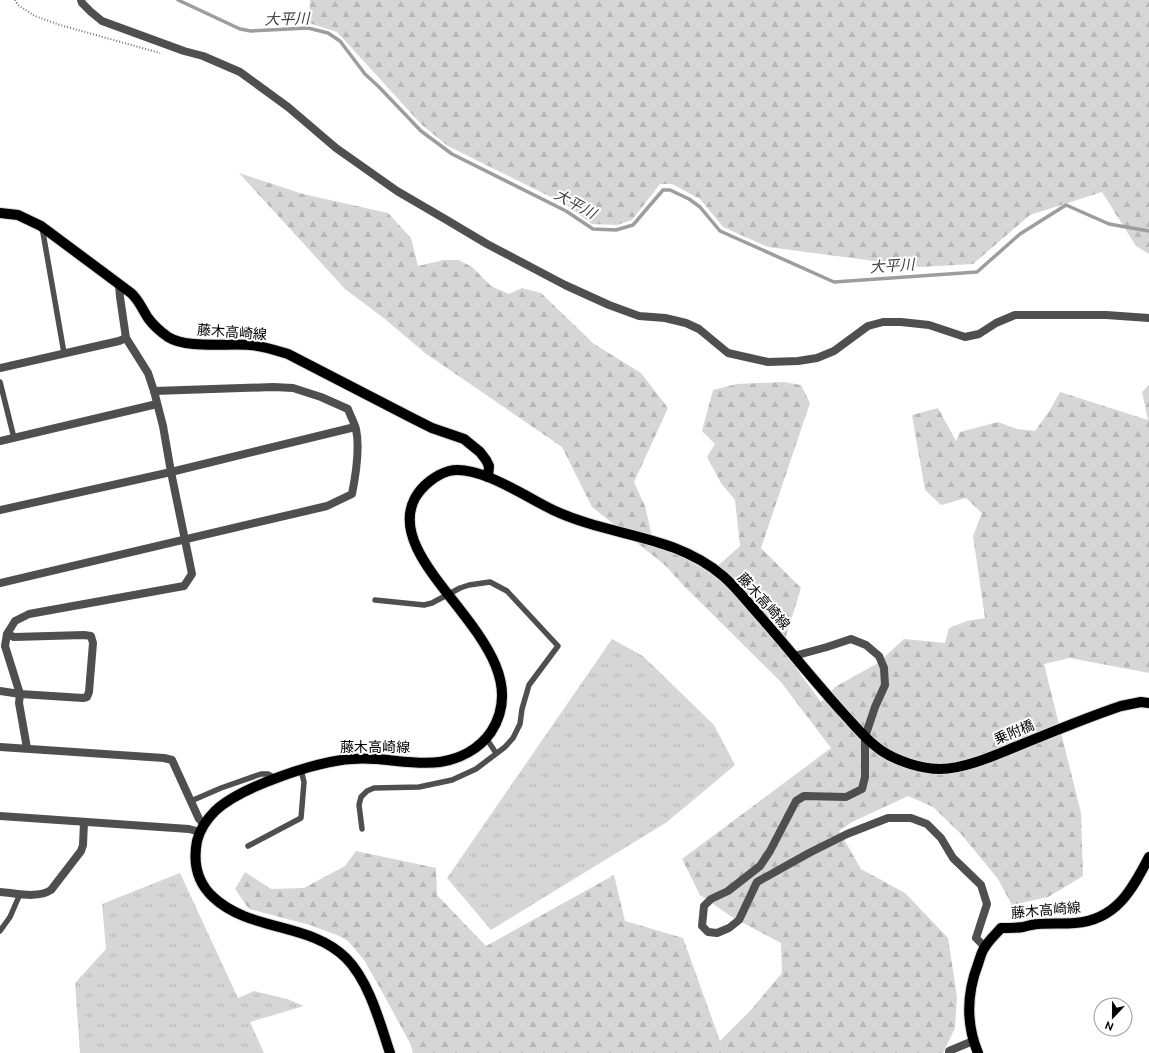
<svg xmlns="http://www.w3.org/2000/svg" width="1149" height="1053" font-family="Ubuntu,'Noto Sans JP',sans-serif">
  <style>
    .grass { fill: url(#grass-tufts) }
    .forest { fill: url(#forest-firs) }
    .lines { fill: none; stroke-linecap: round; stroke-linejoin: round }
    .stream { stroke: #9d9d9d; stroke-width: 3.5 }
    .primary-casing { stroke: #dbdbdb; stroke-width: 12 }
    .path { stroke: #717171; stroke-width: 2; stroke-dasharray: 1 2; stroke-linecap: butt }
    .lane { stroke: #4f4f4f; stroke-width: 5.5 }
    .street { stroke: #4f4f4f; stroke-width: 8 }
    .primary { stroke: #000; stroke-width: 10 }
    .labels { text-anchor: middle; stroke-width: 4; stroke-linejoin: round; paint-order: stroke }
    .street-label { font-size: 14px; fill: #000; stroke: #fff }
    .water-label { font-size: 15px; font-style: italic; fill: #3e3e3e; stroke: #fff }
  </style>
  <defs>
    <pattern id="grass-tufts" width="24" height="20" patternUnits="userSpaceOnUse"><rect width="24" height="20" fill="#d6d6d6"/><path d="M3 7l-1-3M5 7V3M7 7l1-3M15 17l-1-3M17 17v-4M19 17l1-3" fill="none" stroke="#b6b6b6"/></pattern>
    <pattern id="forest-firs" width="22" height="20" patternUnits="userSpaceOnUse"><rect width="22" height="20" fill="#d6d6d6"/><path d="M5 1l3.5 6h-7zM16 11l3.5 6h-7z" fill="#b6b6b6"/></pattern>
  </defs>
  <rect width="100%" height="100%" fill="#fff"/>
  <g class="grass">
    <path d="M 612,639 L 643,656 L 714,725 L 735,765 L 667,822 L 491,930 L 447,878 Z"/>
    <path d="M 180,873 L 238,998 L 254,991 L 287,999 L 304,1006 L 250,1022 L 264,1053 L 80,1053 L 75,983 L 106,949 L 102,904 Z"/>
  </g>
  <g class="forest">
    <path d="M 310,0 L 1149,0 L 1149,254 L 1136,246 L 1102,192 L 1030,215 L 973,264 L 920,267 L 768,247 L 723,227 L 700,199 L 672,184 L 660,184 L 632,220 L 617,225 L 592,224 L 565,204 L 448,146 L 422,125 L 337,32 L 309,23 Z"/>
    <path d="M 239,173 L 303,194 L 388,213 L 411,238 L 418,266 L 444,260 L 459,260 L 472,267 L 491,286 L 509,294 L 522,288 L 541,293 L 594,344 L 641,373 L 668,408 L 634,482 L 645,506 L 654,545 L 677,553 L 694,564 L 711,572 L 740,546 L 735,500 L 721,483 L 707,457 L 715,444 L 702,431 L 713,390 L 737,384 L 784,382 L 801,385 L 810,403 L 761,548 L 801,588 L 782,649 L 821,702 L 835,687 L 878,663 L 904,639 L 945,643 L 949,628 L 967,621 L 985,618 L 973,536 L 982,513 L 966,498 L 941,505 L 925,490 L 912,415 L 938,408 L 956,441 L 960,432 L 998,422 L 1017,429 L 1035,431 L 1050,410 L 1060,392 L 1148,420 L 1142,392 L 1149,385 L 1149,673 L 1070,658 L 1044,664 L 1081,813 L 1083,876 L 1048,897 L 1012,905 L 998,879 L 961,834 L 933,807 L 908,796 L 852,822 L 839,831 L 861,869 L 905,893 L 948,938 L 957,997 L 955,1028 L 943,1053 L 413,1053 L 410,1043 L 380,988 L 364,960 L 348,941 L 337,935 L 310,925 L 249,909 L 235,889 L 245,872 L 271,889 L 304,888 L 345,866 L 356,851 L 436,868 L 437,895 L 486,946 L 614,875 L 625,921 L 683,938 L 720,1041 L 750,1011 L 782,973 L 781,943 L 732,917 L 700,895 L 682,859 L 831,748 L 781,682 L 682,584 L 666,566 L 592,507 L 562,447 L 425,353 L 385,319 L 345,289 Z"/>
  </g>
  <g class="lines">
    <path class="stream" d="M 178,0 L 240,29 L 251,31 L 308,28 L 328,33 L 340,41 L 365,74 L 379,87 L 421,131 L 452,154 L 566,211 L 593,229 L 616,230 L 633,225 L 663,190 L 670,190 L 689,199 L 700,207 L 720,231 L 834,282 L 977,272 L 1020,234 L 1066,205 L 1109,224 L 1149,231"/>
    <g class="primary-casing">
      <g id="primary">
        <path d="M 0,213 L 18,215 L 41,226 L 131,293 C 139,300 142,309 148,318 C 153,325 161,332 168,337 C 187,349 227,343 250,345 C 263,346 275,350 288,354 L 414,419 L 432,428 L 464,439 L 480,452 L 486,460 L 489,466 L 488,477"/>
        <path d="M 390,1053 C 380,1023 369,981 346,958 C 310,922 250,932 213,897 C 197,882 193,862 197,841 C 200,829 206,820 215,811 C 240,787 317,761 352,759 C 381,756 411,766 440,762 C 460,759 479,749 491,732 C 546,647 378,568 415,498 C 422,486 435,475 449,471 C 478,464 526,497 553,510 C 610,537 674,534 723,576 C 736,587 747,602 759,615 C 788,648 815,682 844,714 C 856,727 867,741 882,751 C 897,761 921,769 940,769 C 964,769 993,756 1015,747 C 1050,733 1085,718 1121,706 L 1141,702 L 1149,703"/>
        <path d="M 978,1053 C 966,1024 967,993 978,964 C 980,959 981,952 985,947 C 989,940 996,934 1001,928 C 1008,928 1016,928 1023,927 C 1028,926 1033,924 1038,924 C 1050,923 1063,924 1075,923 C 1116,920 1132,890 1149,857"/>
      </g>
    </g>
    <path class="path" d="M 15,0 L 18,5 L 35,16 L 60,25 L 160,53"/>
    <g class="lane">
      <path d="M 42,227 L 64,353"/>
      <path d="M 0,382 L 14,438"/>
      <path d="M 486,738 L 496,753"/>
      <path d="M 191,801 L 221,788 L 261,774 L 268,774 L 275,778"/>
      <path d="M 362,829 L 359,805 L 361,797 L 367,791 L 374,788 L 419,787 L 452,780 L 476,769 L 505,747 L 513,738 L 520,724 L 522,709 L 529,685 L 558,646 L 507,591 L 490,582 L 469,585 L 460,588 L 432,603 L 424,605 L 375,600"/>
      <path d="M 248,846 L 301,818 L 304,782 L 301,770"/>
      <path d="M 0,931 L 10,917 L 20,894"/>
    </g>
    <g class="street">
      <path d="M 81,0 L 82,3 L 91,12 L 102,21 L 184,51 L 203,56 L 240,72 L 288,107 L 336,148 L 397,191 L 445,219 L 487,244 L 565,285 L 609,305 L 639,316 L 665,318 L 686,323 L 699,329 L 728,353 L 768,362 L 798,361 L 817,358 L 834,351 L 868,326 L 883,322 L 901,322 L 929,325 L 965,337 L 979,334 L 996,323 L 1015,315 L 1106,315 L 1149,318"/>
      <path d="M 0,368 L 119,341 L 126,338"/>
      <path d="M 0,441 L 157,404"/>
      <path d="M 0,510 L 171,472 L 355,427"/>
      <path d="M 0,583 L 327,506 L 352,494 C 356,474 360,448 356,429 C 354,422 350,415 348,409 L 321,397 L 293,388 L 273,387 L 154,391"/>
      <path d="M 794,656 L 827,647 L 851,639 L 866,645 L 879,656 L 884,668 L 885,685 L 875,707 L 865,737 L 865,777 L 862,789 L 846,797 L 804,796 L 796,801 L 770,851 L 760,866 L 728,891 L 711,899 L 704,906 L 702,926 L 708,932 L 717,933 L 729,928 L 739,920 L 757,882 L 809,853 L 847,834 L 888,818 L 911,818 L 927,824 L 941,838 L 953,858 L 981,885 L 987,904 L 976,938 L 985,947"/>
      <path d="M 0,691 L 20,694 L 83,698 L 87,697 L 89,692 L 93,643 L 91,636 L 84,635 L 14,637 L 7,634"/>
      <path d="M 0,747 L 164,758 L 172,760 L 199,819 L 204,824"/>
      <path d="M 27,748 L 19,703 L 20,694 L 5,646 L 7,634 L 15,621 L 29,614 L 40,612 L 184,586 L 192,574 L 171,472 L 163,426 L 154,391 L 148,373 L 126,338 L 120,297 L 119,285"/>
      <path d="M 0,816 L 189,829 L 200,832"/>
      <path d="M 0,892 C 16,893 37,899 51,890 L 81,851 L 83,845 L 84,822"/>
      <path d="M 949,1053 L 949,1051 L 973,1041"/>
    </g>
    <use href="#primary" class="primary"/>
  </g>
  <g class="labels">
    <g class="street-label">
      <text transform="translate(232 332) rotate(4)" y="5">藤木高崎線</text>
      <text transform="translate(764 601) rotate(48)" y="5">藤木高崎線</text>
      <text transform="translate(1014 732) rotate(-22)" y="5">乗附橋</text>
      <text x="375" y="752">藤木高崎線</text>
      <text transform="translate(1046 910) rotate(-5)" y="5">藤木高崎線</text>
    </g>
    <g class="water-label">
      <text transform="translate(287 19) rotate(-1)" y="5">大平川</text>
      <text transform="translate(575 204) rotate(29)" y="5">大平川</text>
      <text transform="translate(892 266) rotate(-4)" y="5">大平川</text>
    </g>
  </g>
  <g transform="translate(1113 1017) rotate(202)"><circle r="19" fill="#ffffff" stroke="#999999"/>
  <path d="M0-3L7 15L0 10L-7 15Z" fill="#000000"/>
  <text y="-6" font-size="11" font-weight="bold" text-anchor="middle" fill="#000000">N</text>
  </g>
</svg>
